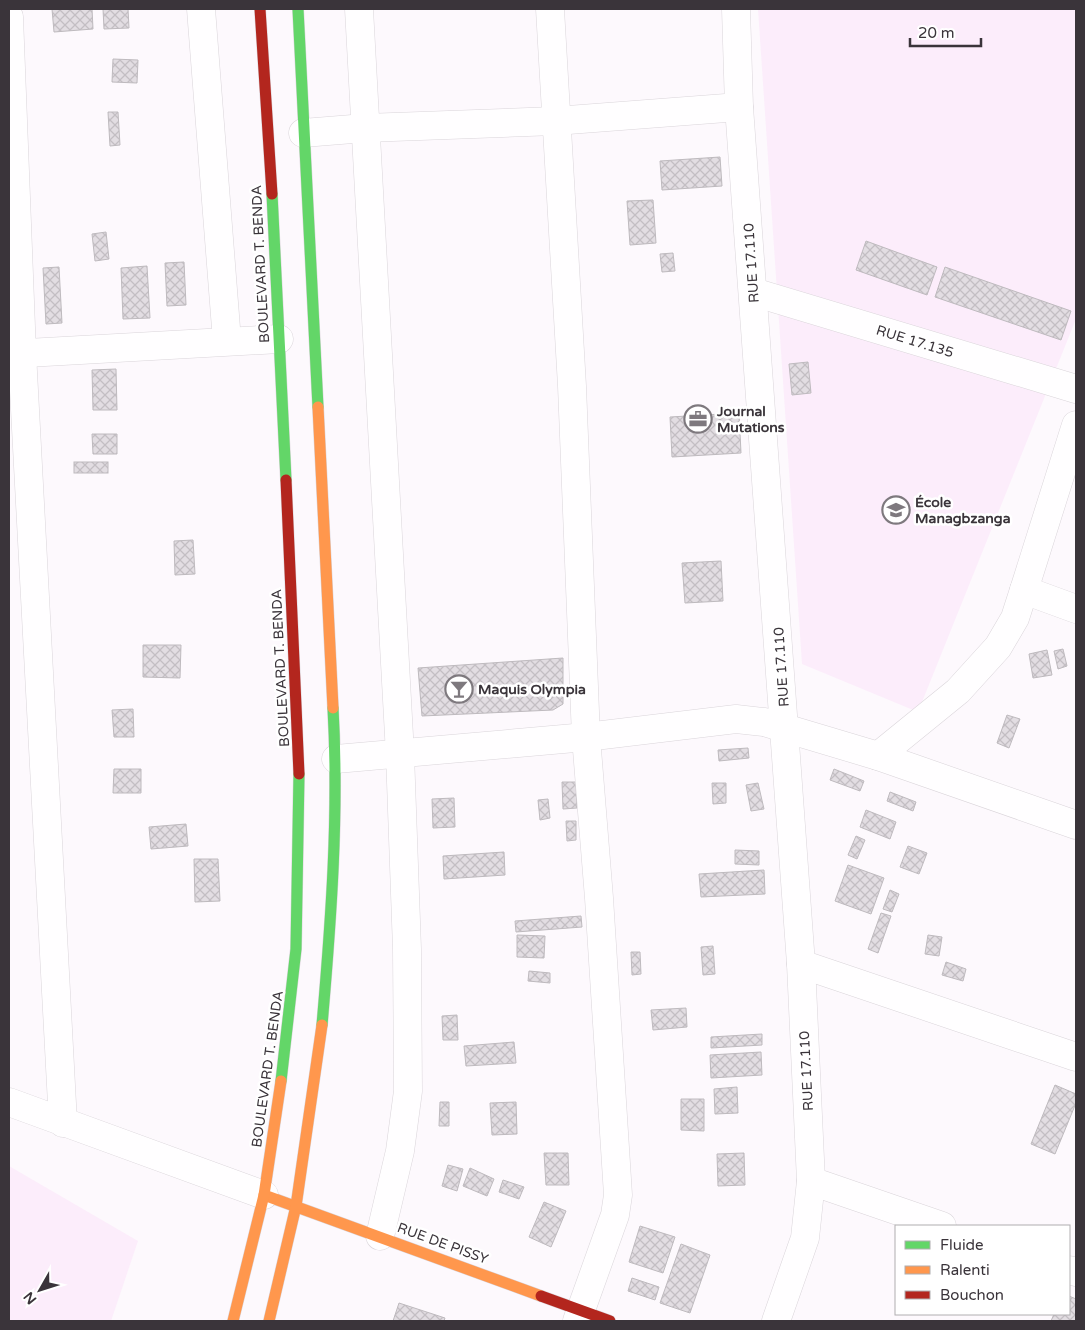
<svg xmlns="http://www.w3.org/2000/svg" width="1085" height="1330" font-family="'Varela Round',sans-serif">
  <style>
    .built { fill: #fcedfb }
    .building { fill: url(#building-cross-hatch); stroke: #bebabe }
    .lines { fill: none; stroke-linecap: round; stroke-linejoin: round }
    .street-casing { stroke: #dad5da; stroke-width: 29 }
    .fast-casing { stroke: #dad5da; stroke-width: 12 }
    .slow-casing { stroke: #dad5da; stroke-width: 12 }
    .jam-casing { stroke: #dad5da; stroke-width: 12 }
    .street { stroke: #fffeff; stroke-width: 28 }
    .fast { stroke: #63d668; stroke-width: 11 }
    .slow { stroke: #ff974d; stroke-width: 11 }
    .jam { stroke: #b3261e; stroke-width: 11 }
    .labels { text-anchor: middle; stroke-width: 5; stroke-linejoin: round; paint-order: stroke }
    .street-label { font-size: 14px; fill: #3a343a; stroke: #fff }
    .poi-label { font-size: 14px; font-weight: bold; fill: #3a343a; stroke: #fff; text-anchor: start }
  </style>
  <defs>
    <pattern id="building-cross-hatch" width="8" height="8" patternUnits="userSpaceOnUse" patternTransform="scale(1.25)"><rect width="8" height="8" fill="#e2dde2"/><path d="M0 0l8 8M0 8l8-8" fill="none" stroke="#c3bec3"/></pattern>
  </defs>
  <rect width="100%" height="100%" fill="#fdf9fd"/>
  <g class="built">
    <path d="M 758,9 L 1076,9 L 1076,319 L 918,712 L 802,664 Z"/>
    <path d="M 9,1166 L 138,1241 L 111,1321 L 9,1321 Z"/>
  </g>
  <g class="building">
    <path d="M 52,9 L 92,9 L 93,29 L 54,32 Z"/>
    <path d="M 103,9 L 128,9 L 129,28 L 104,29 Z"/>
    <path d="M 113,59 L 138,60 L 137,83 L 112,82 Z"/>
    <path d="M 108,112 L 118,112 L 120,145 L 110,146 Z"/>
    <path d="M 720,157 L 722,186 L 662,190 L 660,161 Z"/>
    <path d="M 653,200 L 656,243 L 630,245 L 627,201 Z"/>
    <path d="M 106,232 L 109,259 L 95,261 L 92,234 Z"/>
    <path d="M 866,241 L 937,267 L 927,295 L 856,270 Z"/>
    <path d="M 673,253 L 675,271 L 662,272 L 660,254 Z"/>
    <path d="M 184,262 L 186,305 L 167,306 L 165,263 Z"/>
    <path d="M 147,266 L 150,318 L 123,319 L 121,268 Z"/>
    <path d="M 59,267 L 62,323 L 46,324 L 43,268 Z"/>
    <path d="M 945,267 L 1071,311 L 1061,340 L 935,297 Z"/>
    <path d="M 808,362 L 811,393 L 792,395 L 789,364 Z"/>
    <path d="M 116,369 L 117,410 L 93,410 L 92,370 Z"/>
    <path d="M 739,413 L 741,453 L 672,457 L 670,417 Z"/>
    <path d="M 92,434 L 117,434 L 117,454 L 93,454 Z"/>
    <rect x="74" y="462" width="34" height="11"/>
    <path d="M 193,540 L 195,574 L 175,575 L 174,541 Z"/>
    <path d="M 721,561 L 723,601 L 685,603 L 682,563 Z"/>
    <path d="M 143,645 L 181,645 L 180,678 L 143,677 Z"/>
    <path d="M 1063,649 L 1067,666 L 1058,669 L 1054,651 Z"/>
    <path d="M 1047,650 L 1052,675 L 1033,678 L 1029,654 Z"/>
    <path d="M 563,658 L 563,704 L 553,710 L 422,716 L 418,668 Z"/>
    <path d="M 133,709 L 134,737 L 114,737 L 112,710 Z"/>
    <path d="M 1007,715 L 1020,719 L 1009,748 L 997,743 Z"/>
    <path d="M 748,748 L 749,758 L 719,761 L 718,750 Z"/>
    <path d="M 114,769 L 141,769 L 141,793 L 113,793 Z"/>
    <path d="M 834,769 L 864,781 L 860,791 L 830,780 Z"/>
    <path d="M 562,782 L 576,782 L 577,808 L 563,809 Z"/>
    <path d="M 712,783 L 726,783 L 726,803 L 713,804 Z"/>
    <path d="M 758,783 L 764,809 L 751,811 L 746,785 Z"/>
    <path d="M 890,792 L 916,802 L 913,811 L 887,801 Z"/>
    <path d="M 454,798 L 455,827 L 433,828 L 432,799 Z"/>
    <path d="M 548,799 L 550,818 L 540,820 L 538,800 Z"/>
    <path d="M 866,810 L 896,822 L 890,839 L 860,827 Z"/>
    <path d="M 566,821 L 576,821 L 576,840 L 567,841 Z"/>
    <path d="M 186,824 L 188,846 L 151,849 L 149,827 Z"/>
    <path d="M 856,836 L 865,840 L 857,859 L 848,855 Z"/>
    <path d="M 908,846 L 927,853 L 919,874 L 900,867 Z"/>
    <path d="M 735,850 L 759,851 L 759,865 L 735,864 Z"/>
    <path d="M 504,852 L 505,875 L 444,879 L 443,856 Z"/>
    <path d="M 194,859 L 218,859 L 220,901 L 195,902 Z"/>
    <path d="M 848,865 L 884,878 L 871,914 L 835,901 Z"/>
    <path d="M 764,870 L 765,894 L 701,897 L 699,874 Z"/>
    <path d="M 890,890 L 899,894 L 892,912 L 883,909 Z"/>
    <path d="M 881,913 L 891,916 L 878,953 L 868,949 Z"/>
    <path d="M 581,916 L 582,927 L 516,932 L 515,921 Z"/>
    <path d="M 517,935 L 545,936 L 544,958 L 517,957 Z"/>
    <path d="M 928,935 L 942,937 L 939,956 L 925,954 Z"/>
    <path d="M 713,946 L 715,974 L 703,975 L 701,947 Z"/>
    <path d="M 631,952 L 640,952 L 641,974 L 632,975 Z"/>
    <path d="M 946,962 L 966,969 L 963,981 L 942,975 Z"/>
    <path d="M 529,971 L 550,973 L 550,983 L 528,981 Z"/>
    <path d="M 686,1008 L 687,1027 L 653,1030 L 651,1010 Z"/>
    <path d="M 457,1015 L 458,1040 L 443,1040 L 442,1016 Z"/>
    <path d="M 762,1034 L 762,1045 L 711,1048 L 711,1037 Z"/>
    <path d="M 514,1042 L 516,1063 L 466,1066 L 464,1046 Z"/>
    <path d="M 761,1052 L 762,1075 L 711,1078 L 710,1055 Z"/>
    <path d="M 1055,1085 L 1076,1094 L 1076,1103 L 1055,1154 L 1031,1144 Z"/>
    <path d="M 737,1087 L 738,1113 L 715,1114 L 714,1089 Z"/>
    <path d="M 681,1099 L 704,1099 L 704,1131 L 681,1130 Z"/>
    <path d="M 440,1102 L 449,1102 L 449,1126 L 439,1126 Z"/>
    <path d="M 516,1102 L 517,1134 L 492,1135 L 490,1103 Z"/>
    <path d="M 544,1153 L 568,1153 L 569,1185 L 546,1185 Z"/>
    <path d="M 744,1153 L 745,1185 L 718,1186 L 717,1154 Z"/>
    <path d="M 448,1165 L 463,1169 L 457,1191 L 442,1186 Z"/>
    <path d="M 470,1168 L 494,1179 L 487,1196 L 463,1186 Z"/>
    <path d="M 503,1180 L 524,1187 L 519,1199 L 499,1192 Z"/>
    <path d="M 544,1202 L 566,1211 L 551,1247 L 529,1237 Z"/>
    <path d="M 640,1226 L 675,1237 L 663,1273 L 629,1262 Z"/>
    <path d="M 681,1244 L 710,1255 L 690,1313 L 660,1303 Z"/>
    <path d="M 632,1278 L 659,1287 L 655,1300 L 628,1291 Z"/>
    <path d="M 1069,1296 L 1076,1299 L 1076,1321 L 1051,1321 L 1054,1314 L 1069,1314 Z"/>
    <path d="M 399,1303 L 445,1318 L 444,1321 L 393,1321 Z"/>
  </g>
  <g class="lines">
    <g class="street-casing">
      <g id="street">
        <path d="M 201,9 L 227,341"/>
        <path d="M 359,9 L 400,754 L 407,949 L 408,1091 L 400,1151 L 380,1236"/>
        <path d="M 550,9 L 572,386 L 586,737 L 599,898 L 618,1195 L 615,1215 L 577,1321"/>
        <path d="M 736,9 L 739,107 L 801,964 L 811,1181 L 805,1238 L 776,1321"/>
        <path d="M 9,17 L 22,353 L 63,1123"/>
        <path d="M 303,133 L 365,128 L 555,121 L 739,107"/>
        <path d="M 753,292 L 1076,389"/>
        <path d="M 9,354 L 279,339"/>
        <path d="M 1024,590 L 1076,609"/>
        <path d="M 878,756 L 958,691 L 998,647 L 1015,618 L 1024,590 L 1076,425"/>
        <path d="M 336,759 L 586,737 L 736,719 L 764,722 L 878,756 L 1076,825"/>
        <path d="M 801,964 L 1076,1057"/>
        <path d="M 9,1102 L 264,1195"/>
        <path d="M 811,1181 L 942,1226"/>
        <path d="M 1069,1270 L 1076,1272"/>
      </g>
    </g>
    <g class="fast-casing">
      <g id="fast">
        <path d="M 298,9 L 318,407"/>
        <path d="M 272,194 L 286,480"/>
        <path d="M 322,1025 C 331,921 339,814 333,708"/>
        <path d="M 281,1081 L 296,949 L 299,774"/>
      </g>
    </g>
    <g class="slow-casing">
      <g id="slow">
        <path d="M 318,407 L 333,708"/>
        <path d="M 264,1195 L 541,1296"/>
        <path d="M 233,1321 L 264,1195 L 281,1081"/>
        <path d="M 269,1321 L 296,1206 L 322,1025"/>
      </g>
    </g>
    <g class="jam-casing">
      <g id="jam">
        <path d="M 260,9 L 272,194"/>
        <path d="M 286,480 L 299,774"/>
        <path d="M 541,1296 L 610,1321"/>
      </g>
    </g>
    <use href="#street" class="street"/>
    <use href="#fast" class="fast"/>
    <use href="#slow" class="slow"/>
    <use href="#jam" class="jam"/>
  </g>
  <defs>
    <g id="office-ring" transform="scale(1.4375)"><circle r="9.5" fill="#fff" stroke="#7e797e" stroke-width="1.5"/><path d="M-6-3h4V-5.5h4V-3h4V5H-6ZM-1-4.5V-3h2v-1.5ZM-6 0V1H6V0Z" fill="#7e797e"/></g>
    <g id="school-ring" transform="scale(1.4375)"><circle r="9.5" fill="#fff" stroke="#7e797e" stroke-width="1.5"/><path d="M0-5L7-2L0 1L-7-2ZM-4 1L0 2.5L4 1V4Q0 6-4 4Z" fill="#7e797e"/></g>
    <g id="bar-ring" transform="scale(1.4375)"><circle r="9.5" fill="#fff" stroke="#7e797e" stroke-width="1.5"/><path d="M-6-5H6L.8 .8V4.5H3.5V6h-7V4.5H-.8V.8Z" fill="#7e797e"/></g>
  </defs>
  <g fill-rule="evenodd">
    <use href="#office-ring" x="698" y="419"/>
    <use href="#school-ring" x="896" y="510"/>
    <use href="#bar-ring" x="459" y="689"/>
  </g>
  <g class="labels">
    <g class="street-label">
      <text transform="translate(751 263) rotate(-94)" y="5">RUE 17.110</text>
      <text transform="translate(260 264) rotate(-93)" y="5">BOULEVARD T. BENDA</text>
      <text transform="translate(915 341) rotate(17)" y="5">RUE 17.135</text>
      <text transform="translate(781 667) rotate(-94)" y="5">RUE 17.110</text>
      <text transform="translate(280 668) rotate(-93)" y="5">BOULEVARD T. BENDA</text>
      <text transform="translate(267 1069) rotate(-82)" y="5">BOULEVARD T. BENDA</text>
      <text transform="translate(806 1071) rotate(-93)" y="5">RUE 17.110</text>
      <text transform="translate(443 1243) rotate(20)" y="5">RUE DE PISSY</text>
    </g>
    <g class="poi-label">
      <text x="717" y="416">Journal<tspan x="717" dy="16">Mutations</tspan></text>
      <text x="915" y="507">École<tspan x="915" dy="16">Managbzanga</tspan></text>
      <text x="478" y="694">Maquis Olympia</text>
    </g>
  </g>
  <rect width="1085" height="1330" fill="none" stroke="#3a343a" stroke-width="20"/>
  <rect x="895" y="1225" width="175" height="90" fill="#ffffff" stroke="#b0aeb0"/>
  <rect x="905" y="1241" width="25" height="8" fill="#63d668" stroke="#b0aeb0"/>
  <text x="940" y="1250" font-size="15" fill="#3a343a">Fluide</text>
  <rect x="905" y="1266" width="25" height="8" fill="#ff974d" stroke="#b0aeb0"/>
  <text x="940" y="1275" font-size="15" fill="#3a343a">Ralenti</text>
  <rect x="905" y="1291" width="25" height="8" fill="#b3261e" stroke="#b0aeb0"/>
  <text x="940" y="1300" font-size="15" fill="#3a343a">Bouchon</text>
  <g transform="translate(40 1290) rotate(231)" stroke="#ffffff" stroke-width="4" paint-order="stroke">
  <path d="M0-4L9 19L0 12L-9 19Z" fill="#3a343a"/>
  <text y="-8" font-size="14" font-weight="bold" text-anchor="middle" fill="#3a343a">N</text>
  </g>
  <path d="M910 38v8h71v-8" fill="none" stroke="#3a343a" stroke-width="2.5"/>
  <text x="918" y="38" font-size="15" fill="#3a343a" stroke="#ffffff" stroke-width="4" paint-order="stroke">20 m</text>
</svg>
